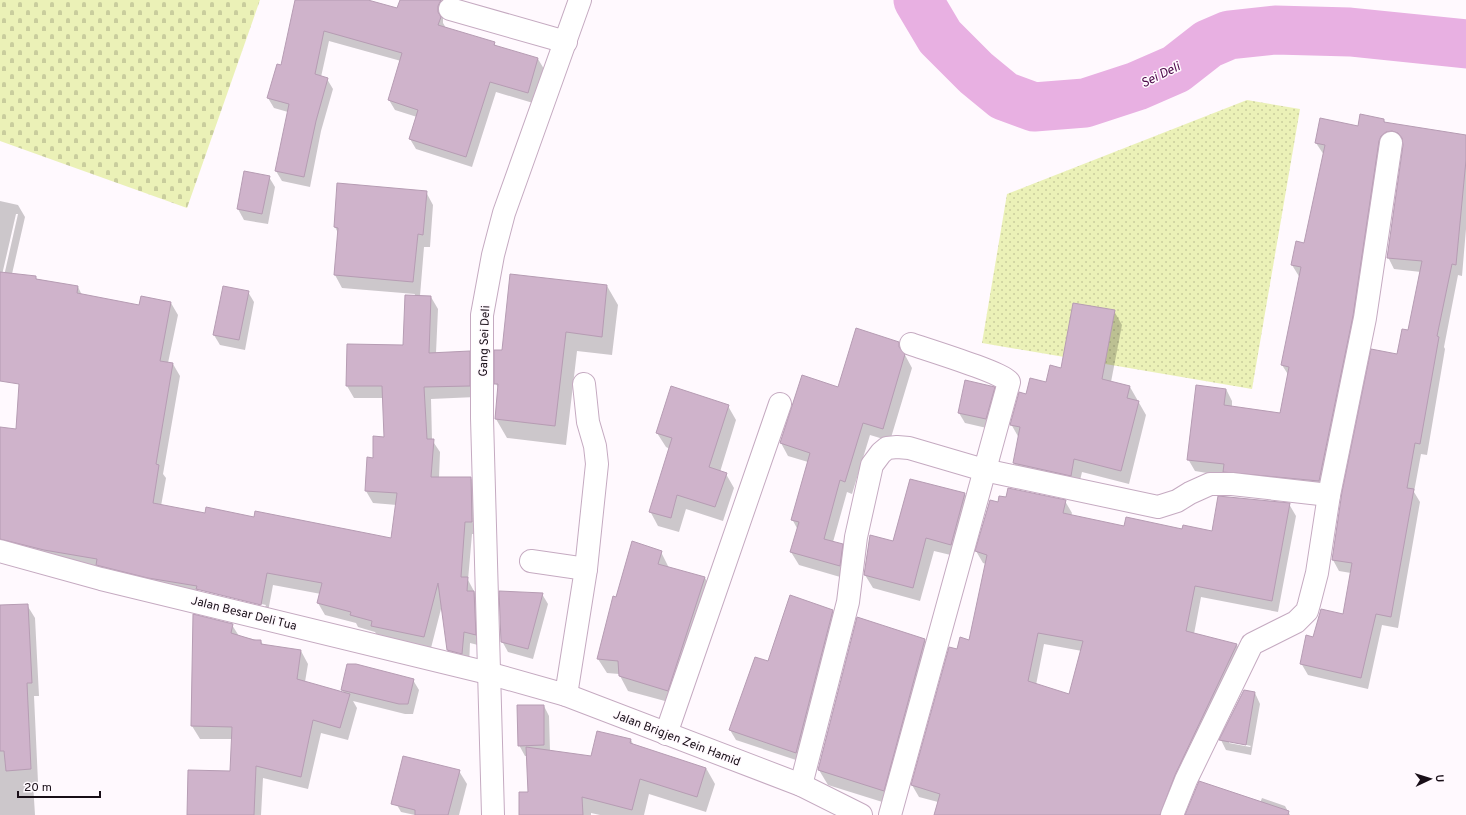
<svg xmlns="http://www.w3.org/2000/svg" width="1466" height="815" font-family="Overpass,sans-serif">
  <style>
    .grass { fill: url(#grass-dots) }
    .cemetery { fill: url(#cemetery-stones) }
    .shadow { fill: #0003; fill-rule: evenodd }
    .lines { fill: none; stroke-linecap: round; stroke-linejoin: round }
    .river { stroke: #e8b0e2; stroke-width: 49 }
    .building { fill: #cfb3cb; stroke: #b69cb3; fill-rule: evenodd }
    .minor-casing { stroke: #c5aac1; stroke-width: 24 }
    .major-casing { stroke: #c5aac1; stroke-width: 24 }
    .minor { stroke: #fff; stroke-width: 22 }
    .major { stroke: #fff; stroke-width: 22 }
    .labels { text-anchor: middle; stroke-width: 3; stroke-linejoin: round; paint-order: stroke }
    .street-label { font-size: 12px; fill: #180e17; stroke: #fff9fe }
    .water-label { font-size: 13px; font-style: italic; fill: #4c0949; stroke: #fff9fe }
  </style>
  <defs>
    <pattern id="grass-dots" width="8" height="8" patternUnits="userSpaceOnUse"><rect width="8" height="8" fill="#ebf1b7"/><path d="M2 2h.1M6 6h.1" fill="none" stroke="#c9cd9d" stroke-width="1.8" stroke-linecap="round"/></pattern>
    <pattern id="cemetery-stones" width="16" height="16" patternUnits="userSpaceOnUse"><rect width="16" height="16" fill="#ebf1b7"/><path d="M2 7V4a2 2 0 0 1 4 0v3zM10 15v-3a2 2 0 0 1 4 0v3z" fill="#c9cd9d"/></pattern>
  </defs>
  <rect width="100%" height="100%" fill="#fff9fe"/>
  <path class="grass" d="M 1247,100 L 1300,109 L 1252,389 L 982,343 L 1007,194 Z"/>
  <path class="cemetery" d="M 0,0 L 260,0 L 187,208 L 0,141 Z"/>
  <g class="shadow">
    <path d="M 296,0 L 364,0 L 398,9 L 401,0 L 455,0 L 443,16 L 443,23 L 446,28 L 494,43 L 496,46 L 538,59 L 544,69 L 533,103 L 496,92 L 472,167 L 416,149 L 410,139 L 417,117 L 395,110 L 389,100 L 401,61 L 329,41 L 321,77 L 327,79 L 333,89 L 321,131 L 310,187 L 282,181 L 276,171 L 288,112 L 274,108 L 268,98 L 282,66 Z"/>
    <path d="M 1384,120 L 1385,123 L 1466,136 L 1466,229 L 1462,276 L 1458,275 L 1444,347 L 1445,349 L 1427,455 L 1421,454 L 1414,492 L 1420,502 L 1398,628 L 1382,625 L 1368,689 L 1308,675 L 1301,663 L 1314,638 L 1344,616 L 1351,573 L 1339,571 L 1333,560 L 1398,355 L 1409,331 L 1421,272 L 1394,269 L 1388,257 L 1404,144 L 1400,142 L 1325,493 L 1195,471 L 1188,459 L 1226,389 L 1232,401 L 1232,407 L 1281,414 L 1289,376 L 1282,365 L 1300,278 L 1292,265 L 1305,244 L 1324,155 L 1316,143 L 1359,127 Z"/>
    <path d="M 245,172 L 269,177 L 275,187 L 268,224 L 244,220 L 238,209 Z"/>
    <path d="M 426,192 L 433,205 L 430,247 L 424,247 L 420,296 L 431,297 L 438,309 L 436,353 L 469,352 L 476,364 L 476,397 L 431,399 L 432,440 L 440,452 L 439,478 L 471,478 L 478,490 L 479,534 L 472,534 L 468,580 L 481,604 L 482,646 L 470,643 L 469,666 L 455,662 L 448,650 L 442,605 L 431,648 L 379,638 L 375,632 L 358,627 L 356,623 L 325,615 L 318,603 L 321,594 L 273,585 L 267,617 L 0,552 L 0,428 L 17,430 L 22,346 L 0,341 L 0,201 L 18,205 L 25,217 L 12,274 L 78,287 L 82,295 L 140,306 L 141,298 L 171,303 L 178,315 L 168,363 L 173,364 L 180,376 L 163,474 L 166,478 L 161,506 L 206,514 L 255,519 L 392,539 L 397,505 L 373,503 L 366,491 L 373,459 L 385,438 L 383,398 L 354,398 L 347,386 L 404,346 L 415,294 L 342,288 L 335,275 L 338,233 L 335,227 ZM 16,214 L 18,214 L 4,276 L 2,275 ZM 198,589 L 266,605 L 265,607 L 198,591 Z"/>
    <path d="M 607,286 L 618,305 L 612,355 L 577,351 L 566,445 L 507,438 L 496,419 L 499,389 L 496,384 L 496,351 L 503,351 Z"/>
    <path d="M 248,292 L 254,302 L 245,350 L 220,345 L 214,335 Z"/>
    <path d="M 1114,311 L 1122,325 L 1111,382 L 1130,387 L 1146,415 L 1129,484 L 1082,472 L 1078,489 L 1022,477 L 1014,463 L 1019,438 L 1011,424 L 1027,395 L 1046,383 L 1062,369 Z"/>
    <path d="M 898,342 L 912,368 L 890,441 L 870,435 L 852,494 L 847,492 L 833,542 L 842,545 L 849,558 L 847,579 L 799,565 L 791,552 L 798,530 L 792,519 L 808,462 L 788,456 L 781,443 L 839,388 Z"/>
    <path d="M 994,388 L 1000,398 L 991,429 L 965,423 L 959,413 Z"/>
    <path d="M 728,406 L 736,420 L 720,472 L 726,474 L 734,488 L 723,521 L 686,509 L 679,532 L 658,526 L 650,511 L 670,449 L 666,447 L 657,433 Z"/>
    <path d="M 910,480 L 965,494 L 972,507 L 959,557 L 934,551 L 920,601 L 873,588 L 865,575 L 893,542 Z"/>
    <path d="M 1065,501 L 1072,513 L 1071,516 L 1125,527 L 1213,532 L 1289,504 L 1296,516 L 1278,612 L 1201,597 L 1194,634 L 1237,645 L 1243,656 L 1170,815 L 935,815 L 938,802 L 919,797 L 912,785 L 957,650 L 970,641 L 986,564 L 983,563 L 976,551 L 999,504 ZM 1044,644 L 1082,651 L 1069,696 L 1036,685 Z"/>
    <path d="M 661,552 L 669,568 L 705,578 L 713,592 L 676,704 L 628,691 L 619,674 L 607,673 L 598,659 L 616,598 Z"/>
    <path d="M 542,594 L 548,604 L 533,659 L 508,652 L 502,641 Z"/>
    <path d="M 27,605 L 35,618 L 39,696 L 34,696 L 38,782 L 33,783 L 35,815 L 0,815 L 0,606 Z"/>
    <path d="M 832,611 L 838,621 L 802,762 L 736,740 L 730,730 L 768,662 Z"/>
    <path d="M 232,625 L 239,636 L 261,641 L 263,645 L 301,651 L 308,664 L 305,682 L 344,693 L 342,690 L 413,680 L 419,690 L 413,714 L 405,714 L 353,701 L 357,708 L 348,740 L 321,733 L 308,789 L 263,778 L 261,815 L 188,815 L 231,772 L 232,739 L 200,739 L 192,726 Z"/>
    <path d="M 925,640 L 933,655 L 892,805 L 828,785 L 819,770 Z"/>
    <path d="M 1255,693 L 1260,704 L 1251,755 L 1226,750 L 1221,740 ZM 1229,741 L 1251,746 L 1250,747 L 1229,743 Z"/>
    <path d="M 544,706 L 549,716 L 550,751 L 591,757 L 631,740 L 634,746 L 706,768 L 715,784 L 706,812 L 649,794 L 644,815 L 600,815 L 591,813 L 591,815 L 520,815 L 529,793 L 527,756 L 525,756 L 519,745 Z"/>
    <path d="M 459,771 L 467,784 L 459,815 L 415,815 L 401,812 L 393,798 Z"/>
    <path d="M 1262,798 L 1285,806 L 1290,815 L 1185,815 L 1260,803 Z"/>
  </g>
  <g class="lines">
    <path class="river" d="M 918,0 L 940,37 L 976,73 L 1004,96 L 1034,107 L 1085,103 L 1137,86 L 1176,69 L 1208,44 L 1229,35 L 1275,30 L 1350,32 L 1466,44"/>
  </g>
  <g class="building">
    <path d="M 295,0 L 368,0 L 397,8 L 400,0 L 441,0 L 438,6 L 438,12 L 441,17 L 438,25 L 495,42 L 494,45 L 538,58 L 528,93 L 490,82 L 466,157 L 409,139 L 418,110 L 388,100 L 402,53 L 324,31 L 315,74 L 328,78 L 316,121 L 304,177 L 275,171 L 289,104 L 267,98 L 277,64 L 281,65 Z"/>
    <path d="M 1360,114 L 1384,119 L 1384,122 L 1466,135 L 1466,160 L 1456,265 L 1452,264 L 1437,336 L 1439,337 L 1420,444 L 1415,443 L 1407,488 L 1414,489 L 1391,617 L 1376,614 L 1361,678 L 1300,664 L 1306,635 L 1313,637 L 1321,609 L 1343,614 L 1352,563 L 1332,560 L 1342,492 L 1371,349 L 1397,354 L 1402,329 L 1408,330 L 1422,261 L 1387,258 L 1403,145 L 1402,138 L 1398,133 L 1392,131 L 1386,132 L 1381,136 L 1379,141 L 1353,316 L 1319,481 L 1223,472 L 1224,464 L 1187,460 L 1196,385 L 1226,389 L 1224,405 L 1280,413 L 1289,367 L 1281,365 L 1301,267 L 1291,265 L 1296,241 L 1304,243 L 1325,145 L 1315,143 L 1320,118 L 1358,126 Z"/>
    <path d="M 244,171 L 270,176 L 262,214 L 237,209 Z"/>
    <path d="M 337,183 L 427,191 L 423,235 L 418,234 L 413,282 L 334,275 L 338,228 L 334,227 Z"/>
    <path d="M 0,272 L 36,276 L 36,279 L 78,286 L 77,293 L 139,305 L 141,296 L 171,302 L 160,361 L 173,363 L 156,464 L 159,465 L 153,503 L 205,513 L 206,507 L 254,517 L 255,511 L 391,538 L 397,493 L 365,491 L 367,457 L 373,458 L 373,436 L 384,437 L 382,386 L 346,386 L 347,344 L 403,345 L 405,295 L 431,296 L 429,353 L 470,351 L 470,386 L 424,387 L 427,439 L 434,439 L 431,477 L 471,477 L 472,522 L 465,522 L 461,577 L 468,577 L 467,591 L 474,591 L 476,635 L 464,632 L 462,654 L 447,650 L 438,583 L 424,637 L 371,626 L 372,621 L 350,615 L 351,612 L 317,603 L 322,583 L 267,573 L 261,605 L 196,589 L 197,586 L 148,578 L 96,565 L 97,559 L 44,550 L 0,539 L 0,427 L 16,429 L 19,384 L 0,381 Z"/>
    <path d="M 510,274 L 607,285 L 602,337 L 566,332 L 555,426 L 495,419 L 498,384 L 494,384 L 494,350 L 502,350 Z"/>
    <path d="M 223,286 L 249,291 L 239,340 L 213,335 Z"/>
    <path d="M 1073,303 L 1115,310 L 1102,379 L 1130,386 L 1127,398 L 1139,401 L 1121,471 L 1074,459 L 1071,476 L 1013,463 L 1020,427 L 1010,425 L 1019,392 L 1026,394 L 1030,378 L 1046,382 L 1050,365 L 1061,368 Z"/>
    <path d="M 856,328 L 899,342 L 899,347 L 905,354 L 883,429 L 863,423 L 845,482 L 840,480 L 824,539 L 843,544 L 840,566 L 790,552 L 799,522 L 791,520 L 810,453 L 780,443 L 802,375 L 838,387 Z"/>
    <path d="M 965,380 L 995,387 L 986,419 L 958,413 Z"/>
    <path d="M 671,386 L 729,405 L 709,467 L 727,473 L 715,507 L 677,495 L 671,518 L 649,512 L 672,438 L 656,433 Z"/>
    <path d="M 910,479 L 965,493 L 951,545 L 926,538 L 913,588 L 864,575 L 870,535 L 893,541 Z"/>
    <path d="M 1008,488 L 1066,500 L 1063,513 L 1124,526 L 1126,517 L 1182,529 L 1183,525 L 1212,531 L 1218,496 L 1290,503 L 1272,601 L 1195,586 L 1186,631 L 1237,644 L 1175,775 L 1160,815 L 934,815 L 940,794 L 911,785 L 949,647 L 957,649 L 960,637 L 969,640 L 987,555 L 975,551 L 990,500 L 998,502 L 999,496 L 1006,497 ZM 1038,633 L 1083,641 L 1069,694 L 1028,681 Z"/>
    <path d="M 632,541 L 662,551 L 658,564 L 705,577 L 668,691 L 619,676 L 618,661 L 597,659 L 613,596 L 616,597 Z"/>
    <path d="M 499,591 L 543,593 L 528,649 L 501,642 Z"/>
    <path d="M 790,595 L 833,610 L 796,753 L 729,730 L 755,657 L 768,661 Z"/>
    <path d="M 28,604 L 32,683 L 27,683 L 31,769 L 6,771 L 4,751 L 0,751 L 0,605 Z"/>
    <path d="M 193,614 L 233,624 L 231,633 L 254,640 L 261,640 L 261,644 L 301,650 L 297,679 L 350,694 L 340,728 L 313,720 L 301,777 L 256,766 L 254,815 L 187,815 L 188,770 L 230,771 L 232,727 L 191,726 Z"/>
    <path d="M 857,617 L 925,639 L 884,791 L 818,770 Z"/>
    <path d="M 347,664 L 356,664 L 414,679 L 408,704 L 399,704 L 341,690 Z"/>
    <path d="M 1244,690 L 1255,692 L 1246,745 L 1219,740 Z"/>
    <path d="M 517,705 L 544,705 L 544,745 L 518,746 Z"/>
    <path d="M 597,731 L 631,739 L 630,743 L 706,768 L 697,797 L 640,779 L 632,810 L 582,797 L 583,815 L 519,815 L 519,792 L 528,792 L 526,747 L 591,756 Z"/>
    <path d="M 403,756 L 460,770 L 448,815 L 415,815 L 415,810 L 391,804 Z"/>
    <path d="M 1199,781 L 1289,811 L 1288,815 L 1185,815 Z"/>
  </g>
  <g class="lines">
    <g class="minor-casing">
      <g id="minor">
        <path d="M 450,9 L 566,42"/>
        <path d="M 531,561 L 586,569"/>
        <path d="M 566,695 L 586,569 L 597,464 L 595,446 L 588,422 L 584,384"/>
        <path d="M 666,734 L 780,404"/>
        <path d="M 801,785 L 848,602 L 856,537 L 872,465 L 881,453 L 887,448 L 897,447 L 909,448 L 984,470 L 1158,507 L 1177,501 L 1190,493 L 1210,484 L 1232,484 L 1329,495"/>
        <path d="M 493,815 L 482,418 L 482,315 L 493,255 L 504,213 L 580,0"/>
        <path d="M 890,815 L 1009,382 C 1004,373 925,349 911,344"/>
        <path d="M 1172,815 L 1186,780 L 1252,644 L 1296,622 L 1307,611 L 1309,604 L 1317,573 L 1329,495 L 1365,318 L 1391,143"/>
      </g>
    </g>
    <g class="major-casing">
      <path id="major" d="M 0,551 L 101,579 L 488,673 L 566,695 L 801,785 L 861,815"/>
    </g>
    <use href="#minor" class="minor"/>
    <use href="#major" class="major"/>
  </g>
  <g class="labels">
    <g class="street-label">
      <text transform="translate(484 341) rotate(-88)" y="4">Gang Sei Deli</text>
      <text transform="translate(244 613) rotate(14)" y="4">Jalan Besar Deli Tua</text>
      <text transform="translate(677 738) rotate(21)" y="4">Jalan Brigjen Zein Hamid</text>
    </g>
    <g class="water-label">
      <text transform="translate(1160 74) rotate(-26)" y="5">Sei Deli</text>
    </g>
  </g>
  <g transform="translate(1430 779) rotate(86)" stroke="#fff9fe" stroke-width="3" paint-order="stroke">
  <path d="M0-3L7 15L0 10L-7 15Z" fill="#180e17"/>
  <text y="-6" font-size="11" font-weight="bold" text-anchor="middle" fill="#180e17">U</text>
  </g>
  <path d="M18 791v6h82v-6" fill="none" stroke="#180e17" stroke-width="2"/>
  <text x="24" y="791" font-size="12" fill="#180e17" stroke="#fff9fe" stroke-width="3" paint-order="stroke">20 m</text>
</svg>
